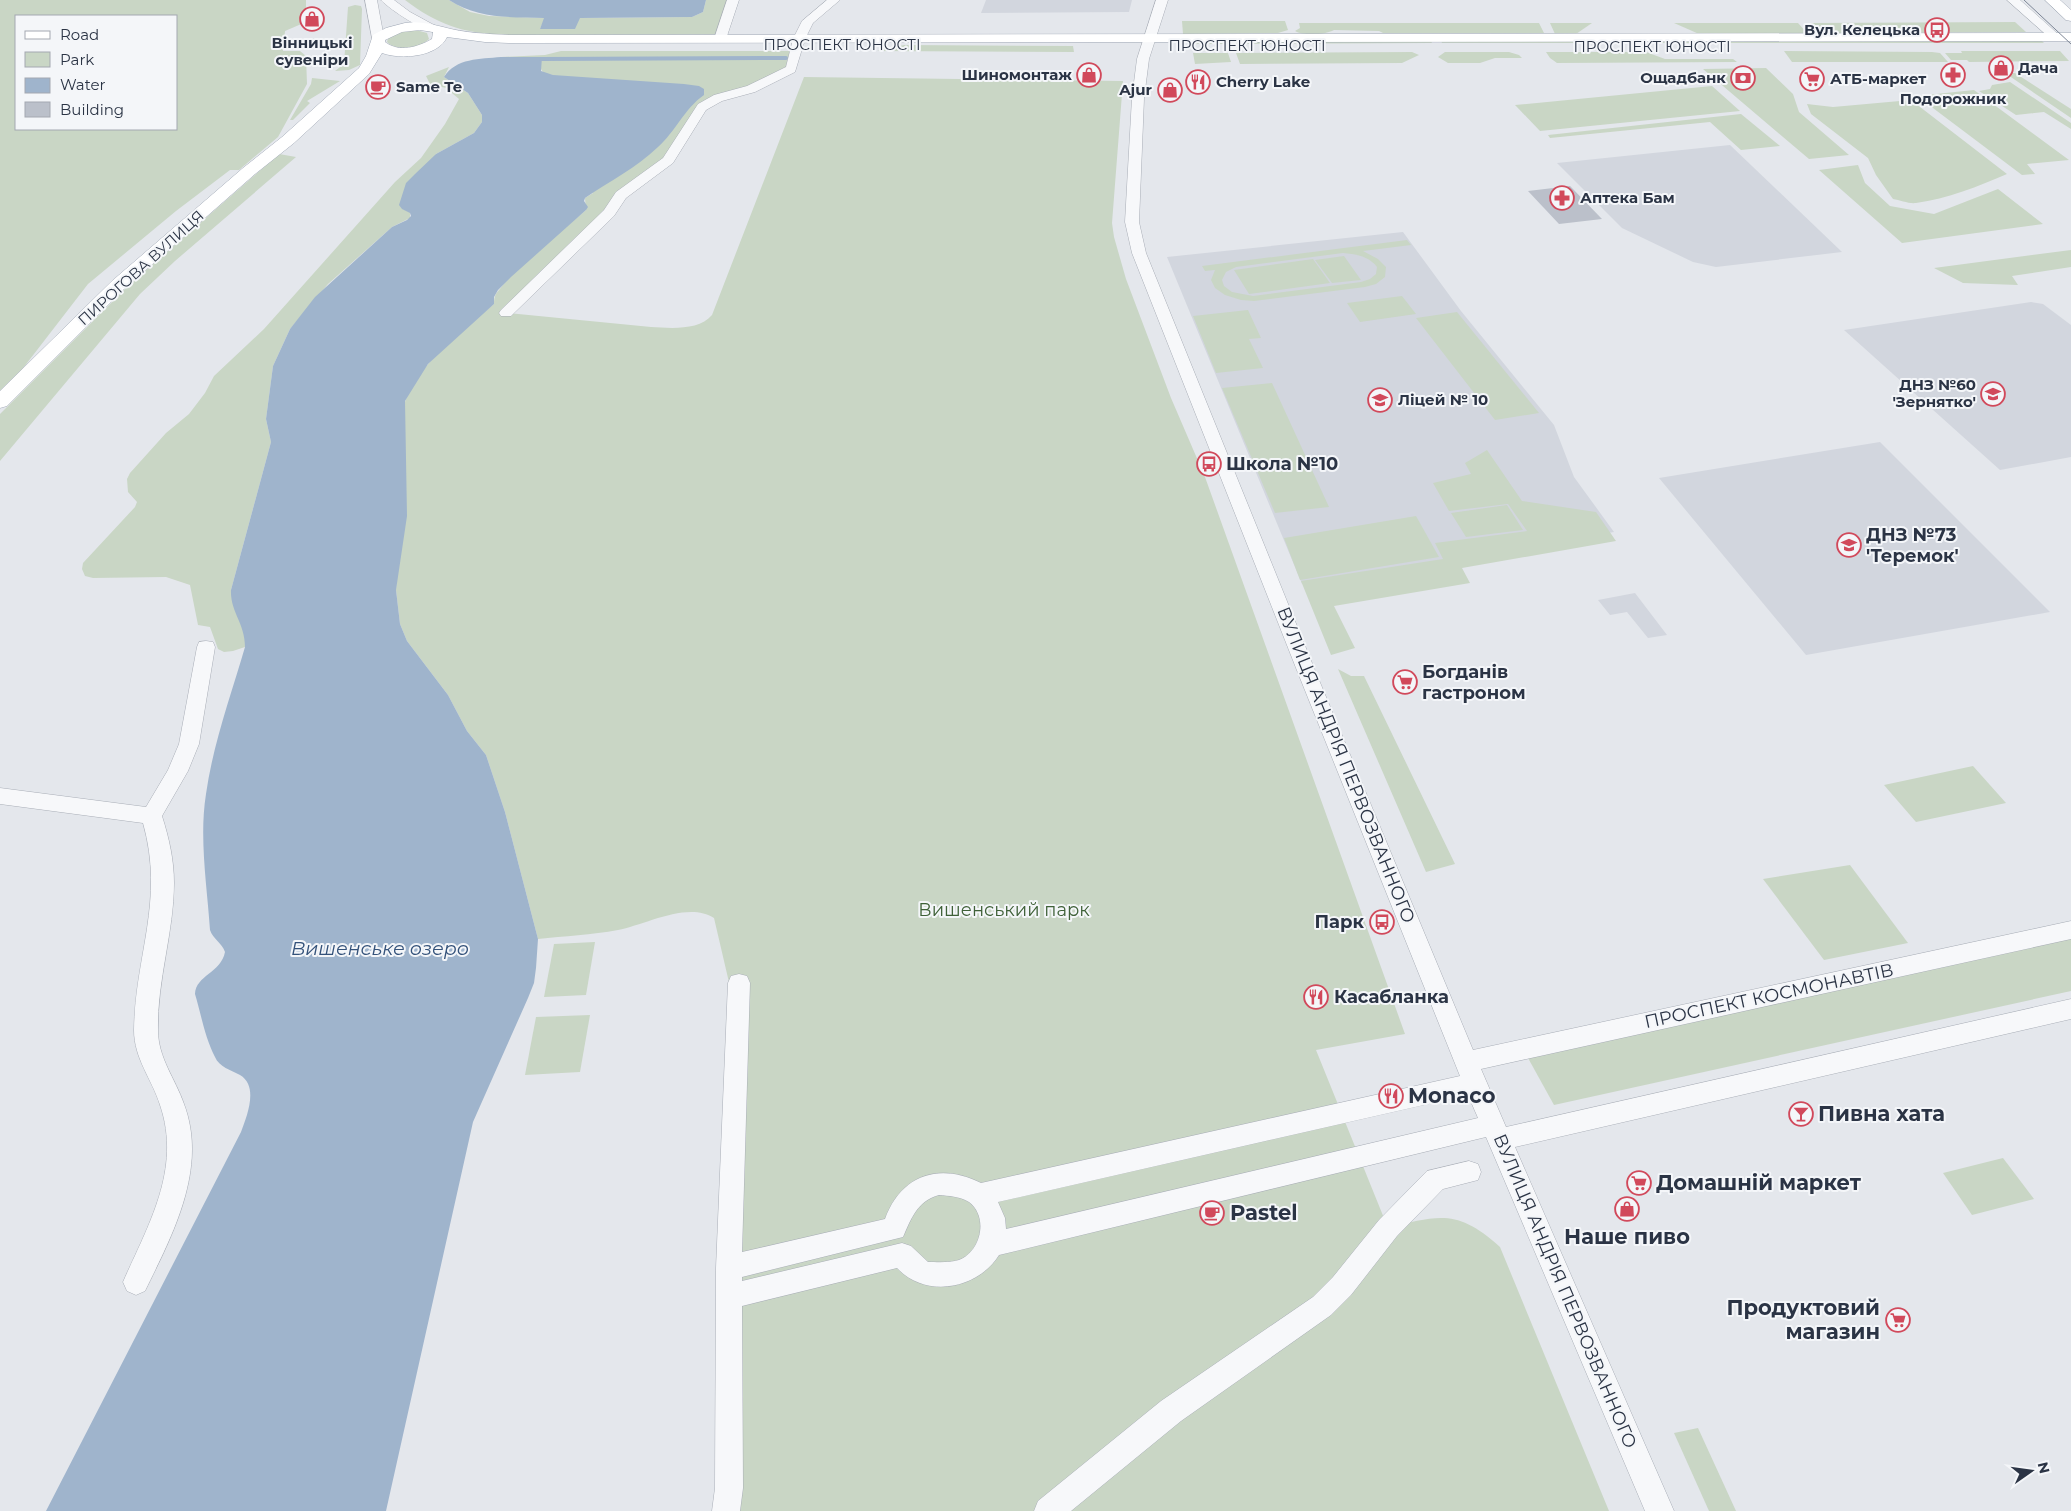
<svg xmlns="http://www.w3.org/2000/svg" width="2071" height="1511" font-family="Montserrat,sans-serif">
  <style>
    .built { fill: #d2d6de }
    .green { fill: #c9d6c5; fill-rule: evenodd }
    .water { fill: #9fb4cc }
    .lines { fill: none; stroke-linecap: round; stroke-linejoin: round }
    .stream { stroke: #9fb4cc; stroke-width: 4 }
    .building { fill: #bbc0ca }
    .minor-casing { stroke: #a9aeb7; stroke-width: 1 }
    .major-casing { stroke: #a3abb8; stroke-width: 1 }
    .minor { fill: #f7f8fa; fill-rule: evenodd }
    .major { fill: #fff; fill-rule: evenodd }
    .tram { stroke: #7d8696; stroke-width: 1 }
    .labels { text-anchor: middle; stroke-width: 4; stroke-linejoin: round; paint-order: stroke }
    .far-poi-label { font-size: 15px; font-weight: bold; fill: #2b3445; stroke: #f4f6f9; text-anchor: start }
    .far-street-label { font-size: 15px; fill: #2b3445; stroke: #f4f6f9 }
    .poi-label { font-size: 18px; font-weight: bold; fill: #2b3445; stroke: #f4f6f9; text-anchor: start }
    .street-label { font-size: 18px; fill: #2b3445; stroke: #f4f6f9 }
    .park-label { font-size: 18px; fill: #3f6138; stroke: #f4f6f9 }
    .water-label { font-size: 19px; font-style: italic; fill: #34527a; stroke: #f4f6f9 }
    .near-poi-label { font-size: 21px; font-weight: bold; fill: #2b3445; stroke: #f4f6f9; text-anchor: start }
  </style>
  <rect width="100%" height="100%" fill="#e4e7ec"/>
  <g class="built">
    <path d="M 986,0 L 1132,0 L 1129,12 L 981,13 Z"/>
    <path d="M 1730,145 L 1842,252 L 1716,267 L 1693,262 L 1622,228 L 1557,163 Z"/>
    <path d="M 1403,232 L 1461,311 L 1554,425 L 1574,477 L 1614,532 L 1302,584 L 1167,257 Z"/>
    <path d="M 2031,302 L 2043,304 L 2071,325 L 2071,457 L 2000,470 L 1844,330 Z"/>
    <path d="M 1880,442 L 2050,612 L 1806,655 L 1659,478 Z"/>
    <path d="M 1635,593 L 1667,635 L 1648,638 L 1627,612 L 1610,615 L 1598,600 Z"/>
  </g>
  <g class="green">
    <path d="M 0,0 L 306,0 L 306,22 L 285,31 L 283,51 L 300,51 L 306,56 L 307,84 L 278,137 L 239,170 L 230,170 L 176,211 L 88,284 L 0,398 ZM 16,16 L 176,16 L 176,129 L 16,129 Z"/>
    <path d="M 405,0 L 449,0 L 470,12 L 489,16 L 545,18 L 540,29 L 579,18 L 692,17 L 703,12 L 706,0 L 733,0 L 722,35 L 502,35 C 463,33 436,24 405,0 Z"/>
    <path d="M 355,5 L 361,6 L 362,9 L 360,65 L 349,70 L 335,71 L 344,64 L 348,7 Z"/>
    <path d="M 1182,21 L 1285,21 L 1288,30 L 1278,33 L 1183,34 Z"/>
    <path d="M 2015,22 L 2026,32 L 1818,33 L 1810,23 Z"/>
    <path d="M 1299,23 L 1539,23 L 1544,33 L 1383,33 L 1379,31 L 1334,30 C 1325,35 1303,36 1295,31 L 1300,28 Z"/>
    <path d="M 1550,23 L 1592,23 L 1576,34 L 1555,34 Z"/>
    <path d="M 1674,23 L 1798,23 L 1807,33 L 1699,34 Z"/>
    <path d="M 416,30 L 427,33 L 429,39 C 420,48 397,52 387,42 C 390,31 406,31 416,30 Z"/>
    <path d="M 2041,40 L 2044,43 L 1653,43 L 1651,41 Z"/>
    <path d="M 1191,41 L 1431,41 L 1432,43 L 1191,44 Z"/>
    <path d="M 1441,41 L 1640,41 L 1642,43 L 1442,43 Z"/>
    <path d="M 904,45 L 1073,46 L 1074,52 L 877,51 Z"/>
    <path d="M 561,51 L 796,51 L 791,69 L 712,101 L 673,153 L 635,185 L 507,313 L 651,327 C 670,328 699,331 712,315 L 804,77 L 1123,81 L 1112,223 L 1114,237 L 1126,279 L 1171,398 L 1205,477 L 1405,1034 L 1316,1050 L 1388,1228 C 1439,1215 1458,1209 1500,1247 L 1609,1511 L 726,1511 L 738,1021 L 714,918 C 688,901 645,925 618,930 C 592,935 564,936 538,939 L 505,812 L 486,755 L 467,731 L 448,695 L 407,641 L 400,624 L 396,590 L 404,407 C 410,371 466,327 494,304 C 494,298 495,294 499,290 C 519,263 560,233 586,210 L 585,198 L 593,193 L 553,75 L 544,74 L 541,69 L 517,70 L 501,57 L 545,55 Z"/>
    <path d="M 1784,51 L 1932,52 L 1940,53 L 1948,62 L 1792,62 Z"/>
    <path d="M 1961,51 L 2060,51 L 2069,61 L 1969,62 L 1967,60 L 1951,60 L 1945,53 L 1962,53 Z"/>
    <path d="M 1412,52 L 1419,55 L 1402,63 L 1240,64 L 1236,53 Z"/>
    <path d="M 1445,52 L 1509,52 L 1519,55 L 1522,58 L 1495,58 L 1480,63 L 1448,63 L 1438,57 Z"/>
    <path d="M 1546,52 L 1646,52 L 1665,59 L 1733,59 L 1737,62 L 1557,63 L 1550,58 Z"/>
    <path d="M 1193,53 L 1228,53 L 1231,62 L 1195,64 Z"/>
    <path d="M 449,67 L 444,77 L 468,93 L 482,115 L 482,122 L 474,133 L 436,154 L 410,213 L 410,218 L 392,227 L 328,284 L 290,329 L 273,366 L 266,419 L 271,442 L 231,590 L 245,632 L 245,647 L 233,651 L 224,652 L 218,649 L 210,627 L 198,625 L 190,585 L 166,577 L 93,578 L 85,576 L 82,569 L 83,563 L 135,507 L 137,502 L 128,492 L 127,479 L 130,473 L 166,433 L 189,414 L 205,393 L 214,376 L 264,329 L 395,182 L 421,158 L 445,124 L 459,99 L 446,88 L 430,84 L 426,76 Z"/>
    <path d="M 1766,68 L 1793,94 L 1799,112 L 1849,155 L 1809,159 L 1703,69 Z"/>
    <path d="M 2005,73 L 2015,73 L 2071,109 L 2071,118 Z"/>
    <path d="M 312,78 L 340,81 L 307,101 L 310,103 L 293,120 L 290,120 L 311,84 Z"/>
    <path d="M 2010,82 L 2071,123 L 2071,129 L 2044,112 L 2016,115 L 1979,91 L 1990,89 L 1992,85 Z"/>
    <path d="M 1712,86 L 1740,111 L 1540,131 L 1515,105 Z"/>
    <path d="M 1974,90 L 2069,160 L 2027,164 L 2035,174 L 2022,175 L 1917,96 Z"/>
    <path d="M 1911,100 L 2007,174 C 1979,186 1947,199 1916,203 C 1909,204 1900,200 1893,199 L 1876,175 L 1868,158 L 1811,114 L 1807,104 L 1833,107 Z"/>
    <path d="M 1741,114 L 1780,146 L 1741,150 L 1710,122 L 1550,138 L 1548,135 Z"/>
    <path d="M 279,154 L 296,157 L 175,261 L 140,294 L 0,461 L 0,414 L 128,286 Z"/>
    <path d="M 1858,165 L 1865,183 L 1890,206 L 1934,214 L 1998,189 L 2043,224 L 1902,243 L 1819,170 Z"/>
    <path d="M 1407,240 L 1411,245 L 1363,251 L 1378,259 L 1386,267 L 1385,277 L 1376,284 L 1365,287 L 1254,301 L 1241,300 L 1225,295 L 1215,288 L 1211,280 L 1215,270 L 1205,271 L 1202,266 ZM 1343,253 C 1355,254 1369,256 1377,267 L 1376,274 L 1370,279 L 1361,282 L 1253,296 L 1232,292 L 1224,286 L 1222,280 L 1226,272 L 1236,267 Z"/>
    <path d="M 2071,250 L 2071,267 L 2012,276 L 2018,285 L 1963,283 L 1934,268 Z"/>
    <path d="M 1344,256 L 1361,280 L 1332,283 L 1315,260 Z"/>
    <path d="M 1313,259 L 1330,283 L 1249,294 L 1234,270 Z"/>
    <path d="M 1402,296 L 1416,314 L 1360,322 L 1347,303 Z"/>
    <path d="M 1248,310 L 1261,338 L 1249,339 L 1263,368 L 1216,373 L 1193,316 Z"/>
    <path d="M 1457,312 L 1539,413 L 1495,420 L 1416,318 Z"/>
    <path d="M 1272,383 L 1329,507 L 1275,513 L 1222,388 Z"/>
    <path d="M 1487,450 L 1522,501 L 1596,512 L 1616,541 L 1462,568 L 1470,583 L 1334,606 L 1355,648 L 1331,655 L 1301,581 L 1443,559 L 1435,543 L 1527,531 L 1508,504 L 1449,511 L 1433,483 L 1471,474 L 1465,463 Z"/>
    <path d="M 1507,505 L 1523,530 L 1466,537 L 1451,513 Z"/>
    <path d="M 1416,516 L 1439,557 L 1300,580 L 1284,538 Z"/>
    <path d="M 1338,669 L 1351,676 L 1364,676 L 1455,864 L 1426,872 Z"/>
    <path d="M 1973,766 L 2006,803 L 1916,822 L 1884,785 Z"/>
    <path d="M 1850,865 L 1908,943 L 1824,960 L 1763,879 Z"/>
    <path d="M 2071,938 L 2071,991 L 1554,1105 L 1528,1058 Z"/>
    <path d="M 595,942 L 586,995 L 544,997 L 554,944 Z"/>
    <path d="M 590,1015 L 580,1072 L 525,1075 L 536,1017 Z"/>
    <path d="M 2003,1158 L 2034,1199 L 1972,1215 L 1943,1173 Z"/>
    <path d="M 1698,1428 L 1736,1511 L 1709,1511 L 1674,1433 Z"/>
  </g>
  <g class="water">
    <path d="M 449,0 L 706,0 L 703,12 L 692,17 L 580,18 L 575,29 L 540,29 L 544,18 C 511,17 478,19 449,0 Z"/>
    <path d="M 501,57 L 542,57 L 541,71 L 553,75 L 684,84 L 699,86 L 704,89 L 704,95 C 684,109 676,131 658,147 C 636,168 610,181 585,198 L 584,201 L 588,207 L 586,210 L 511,277 L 498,290 L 494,297 L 494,304 L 428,364 L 405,401 L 407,516 L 396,590 L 400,624 L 407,641 L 448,695 L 467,731 L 486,755 L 505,812 L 538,939 L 536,968 L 534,983 L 528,998 L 473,1122 L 386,1511 L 46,1511 L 241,1132 C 247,1116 259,1086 240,1075 C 231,1070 219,1067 215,1057 C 205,1038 201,1014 195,994 C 196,975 221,973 225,952 C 222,943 213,939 210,930 C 207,885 199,838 206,794 C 213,744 231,695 245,647 C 245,623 230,612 231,590 L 271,442 L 266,419 L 273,366 L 290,329 L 315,297 L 392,227 L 407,220 L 411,216 L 410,213 L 402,209 L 399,205 L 406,183 L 415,174 L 436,154 L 474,133 L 482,122 L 482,115 L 468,93 L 444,77 C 456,58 480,59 501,57 Z"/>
  </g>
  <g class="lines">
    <path class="stream" d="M 541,59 L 786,58"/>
  </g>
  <path class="building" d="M 1570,186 L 1602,219 L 1559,224 L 1528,191 Z"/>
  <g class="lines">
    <g class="minor-casing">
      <g id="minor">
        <path d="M 365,0 L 377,0 L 384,38 L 382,40 L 374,40 L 372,38 Z"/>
        <path d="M 381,0 L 394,0 L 410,12 L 445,31 L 443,33 C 431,37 390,10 381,0 Z"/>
        <path d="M 727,0 L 739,0 L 726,39 L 720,42 L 714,39 Z"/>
        <path d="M 827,0 L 840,0 L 813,23 L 805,39 L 795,72 L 755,92 L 722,101 L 706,110 L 673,163 L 626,198 L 614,216 L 511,316 L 501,316 L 499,313 L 501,310 L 604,210 L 616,192 L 663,158 L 698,104 L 714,95 L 747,86 L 786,67 L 793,39 L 802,21 Z"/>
        <path d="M 1156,0 L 1168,0 L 1149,59 L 1144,98 L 1139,222 L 1146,253 L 1314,668 L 1473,1050 L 2071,921 L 2071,939 L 1481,1069 L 1506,1127 L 2071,999 L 2071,1019 L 1515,1147 L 1674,1511 L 1645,1511 L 1486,1137 L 999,1255 C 978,1289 926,1299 897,1268 L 742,1306 L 743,1488 L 740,1511 L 712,1511 L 715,1488 L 716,1268 L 728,983 L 731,976 L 739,974 L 747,976 L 750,983 L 742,1252 L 885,1219 C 901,1175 939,1162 981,1183 L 1460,1076 L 1296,668 L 1132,253 L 1125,222 L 1132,98 L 1137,59 ZM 1468,1095 L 1478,1118 L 1006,1229 L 1005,1218 L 998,1202 ZM 939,1195 C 949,1196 959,1196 969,1202 C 989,1217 981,1252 959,1260 C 950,1263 937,1262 928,1262 L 911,1246 L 902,1243 L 742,1281 L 742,1277 L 903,1237 C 911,1219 917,1201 939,1195 Z"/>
        <path d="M 2007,0 L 2020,0 L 2059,35 L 2061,37 L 2059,39 L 2051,39 Z"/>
        <path d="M 206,641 L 213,642 L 215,647 L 199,744 L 188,771 L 162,816 C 169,838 174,860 174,883 C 174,932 157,980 158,1030 C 158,1058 175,1078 184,1104 C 208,1168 173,1234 145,1291 L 136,1295 L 127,1291 L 123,1282 C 148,1225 182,1169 160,1105 C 152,1079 134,1059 134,1030 C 135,955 165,901 143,823 L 0,804 L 0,788 L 146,807 L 168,770 L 179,744 L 197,647 L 199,642 Z"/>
        <path d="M 1469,1161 L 1478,1164 L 1481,1172 L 1478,1180 L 1443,1189 L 1397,1236 L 1351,1295 L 1331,1315 L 1181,1421 L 1071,1511 L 1034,1511 L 1038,1501 L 1161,1401 L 1313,1297 L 1333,1277 L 1379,1220 L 1427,1171 Z"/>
      </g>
    </g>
    <g class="major-casing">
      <g id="major">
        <path d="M 2045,0 L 2060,0 L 2071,10 L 2071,21 L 2066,20 Z"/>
        <path d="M 405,23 C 419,21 430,24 443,27 C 464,33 488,34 509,35 L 2071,33 L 2071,41 L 509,43 L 485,42 L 447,37 C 438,57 401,60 382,53 L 369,74 L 294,143 L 255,174 L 124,289 L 7,406 L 0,408 L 0,391 L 112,281 L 243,168 L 282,137 L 359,68 L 366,56 L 373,35 L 386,28 ZM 420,30 L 433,32 L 432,39 C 418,47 399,53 385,42 L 385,40 L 402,32 Z"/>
      </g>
    </g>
    <use href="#minor" class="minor"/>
    <use href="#major" class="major"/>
    <path class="tram" d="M 2024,0 L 2071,44"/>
  </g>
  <defs>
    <g id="shop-ring" transform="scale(1.25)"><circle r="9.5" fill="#f4f6f9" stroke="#d1495b" stroke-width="1.5"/><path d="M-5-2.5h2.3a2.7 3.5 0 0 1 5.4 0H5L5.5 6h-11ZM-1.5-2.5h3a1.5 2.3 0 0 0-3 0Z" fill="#d1495b"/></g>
    <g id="bus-ring" transform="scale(1.25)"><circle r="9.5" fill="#f4f6f9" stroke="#d1495b" stroke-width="1.5"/><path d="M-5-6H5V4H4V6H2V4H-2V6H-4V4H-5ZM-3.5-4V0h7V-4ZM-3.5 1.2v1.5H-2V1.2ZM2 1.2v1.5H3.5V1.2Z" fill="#d1495b"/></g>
    <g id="pharmacy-ring" transform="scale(1.25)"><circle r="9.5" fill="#f4f6f9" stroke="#d1495b" stroke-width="1.5"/><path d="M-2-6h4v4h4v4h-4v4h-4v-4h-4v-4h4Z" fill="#d1495b"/></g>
    <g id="bank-ring" transform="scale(1.25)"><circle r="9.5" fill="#f4f6f9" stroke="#d1495b" stroke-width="1.5"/><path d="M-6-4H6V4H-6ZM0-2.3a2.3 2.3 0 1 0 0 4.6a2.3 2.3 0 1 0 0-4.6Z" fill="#d1495b"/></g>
    <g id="supermarket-ring" transform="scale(1.25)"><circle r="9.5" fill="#f4f6f9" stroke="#d1495b" stroke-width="1.5"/><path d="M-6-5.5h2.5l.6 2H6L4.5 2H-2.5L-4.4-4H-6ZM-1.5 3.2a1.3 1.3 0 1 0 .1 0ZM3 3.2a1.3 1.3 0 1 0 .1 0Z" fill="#d1495b"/></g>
    <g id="restaurant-ring" transform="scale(1.25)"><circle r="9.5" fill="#f4f6f9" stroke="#d1495b" stroke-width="1.5"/><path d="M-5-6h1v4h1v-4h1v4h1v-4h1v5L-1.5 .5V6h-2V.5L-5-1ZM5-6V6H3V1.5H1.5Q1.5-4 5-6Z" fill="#d1495b"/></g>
    <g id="cafe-ring" transform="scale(1.25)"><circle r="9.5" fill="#f4f6f9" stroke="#d1495b" stroke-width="1.5"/><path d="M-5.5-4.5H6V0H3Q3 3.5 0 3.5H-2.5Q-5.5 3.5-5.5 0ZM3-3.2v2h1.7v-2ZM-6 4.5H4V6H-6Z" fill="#d1495b"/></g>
    <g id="school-ring" transform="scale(1.25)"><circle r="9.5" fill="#f4f6f9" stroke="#d1495b" stroke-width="1.5"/><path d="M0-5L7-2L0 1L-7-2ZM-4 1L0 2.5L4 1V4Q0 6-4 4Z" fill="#d1495b"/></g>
    <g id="bar-ring" transform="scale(1.25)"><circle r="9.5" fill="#f4f6f9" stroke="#d1495b" stroke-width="1.5"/><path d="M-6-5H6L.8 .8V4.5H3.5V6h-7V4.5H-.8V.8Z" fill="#d1495b"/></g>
  </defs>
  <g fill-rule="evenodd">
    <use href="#shop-ring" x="312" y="19"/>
    <use href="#bus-ring" x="1937" y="30"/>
    <use href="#shop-ring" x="2001" y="68"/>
    <use href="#shop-ring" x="1089" y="75"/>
    <use href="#pharmacy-ring" x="1953" y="75"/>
    <use href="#bank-ring" x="1743" y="78"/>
    <use href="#supermarket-ring" x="1812" y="79"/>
    <use href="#restaurant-ring" x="1198" y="82"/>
    <use href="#cafe-ring" x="378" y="87"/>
    <use href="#shop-ring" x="1170" y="90"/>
    <use href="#pharmacy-ring" x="1562" y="198"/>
    <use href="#school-ring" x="1993" y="394"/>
    <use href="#school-ring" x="1380" y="400"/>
    <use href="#bus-ring" x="1209" y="464"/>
    <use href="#school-ring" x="1849" y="545"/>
    <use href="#supermarket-ring" x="1405" y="682"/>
    <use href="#bus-ring" x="1382" y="922"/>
    <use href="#restaurant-ring" x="1316" y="997"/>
    <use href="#restaurant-ring" x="1391" y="1096"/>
    <use href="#bar-ring" x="1801" y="1114"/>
    <use href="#supermarket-ring" x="1639" y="1183"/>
    <use href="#shop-ring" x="1627" y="1209"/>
    <use href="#cafe-ring" x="1212" y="1213"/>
    <use href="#supermarket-ring" x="1898" y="1320"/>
  </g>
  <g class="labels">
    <g class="far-poi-label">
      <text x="1920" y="35" text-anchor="end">Вул. Келецька</text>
      <text x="312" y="48" text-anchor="middle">Вінницькі<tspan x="312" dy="17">сувеніри</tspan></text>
      <text x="2018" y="73">Дача</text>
      <text x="1072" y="80" text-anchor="end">Шиномонтаж</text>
      <text x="1726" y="83" text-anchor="end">Ощадбанк</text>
      <text x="1830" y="84">АТБ-маркет</text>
      <text x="1216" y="87">Cherry Lake</text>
      <text x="396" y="92">Same Te</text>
      <text x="1152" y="95" text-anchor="end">Ajur</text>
      <text x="1953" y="104" text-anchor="middle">Подорожник</text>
      <text x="1580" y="203">Аптека Бам</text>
      <text x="1976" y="390" text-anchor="end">ДНЗ №60<tspan x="1976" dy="17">'Зернятко'</tspan></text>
      <text x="1398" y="405">Ліцей № 10</text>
    </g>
    <g class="far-street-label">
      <text x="842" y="50">ПРОСПЕКТ ЮНОСТІ</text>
      <text x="1247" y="51">ПРОСПЕКТ ЮНОСТІ</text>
      <text x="1652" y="52">ПРОСПЕКТ ЮНОСТІ</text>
      <text transform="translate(141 268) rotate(-42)" y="5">ПИРОГОВА ВУЛИЦЯ</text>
    </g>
    <g class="poi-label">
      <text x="1226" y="470">Школа №10</text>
      <text x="1866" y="541">ДНЗ №73<tspan x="1866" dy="21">'Теремок'</tspan></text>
      <text x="1422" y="678">Богданів<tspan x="1422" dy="21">гастроном</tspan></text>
      <text x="1364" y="928" text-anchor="end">Парк</text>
      <text x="1334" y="1003">Касабланка</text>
    </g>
    <g class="street-label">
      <text transform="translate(1346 765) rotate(68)" y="6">ВУЛИЦЯ АНДРІЯ ПЕРВОЗВАННОГО</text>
      <text transform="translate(1769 996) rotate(-12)" y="6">ПРОСПЕКТ КОСМОНАВТІВ</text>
      <text transform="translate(1565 1291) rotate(67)" y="6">ВУЛИЦЯ АНДРІЯ ПЕРВОЗВАННОГО</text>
    </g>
    <g class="park-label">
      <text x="1004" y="916">Вишенський парк</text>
    </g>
    <g class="water-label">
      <text x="380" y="955">Вишенське озеро</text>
    </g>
    <g class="near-poi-label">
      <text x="1408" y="1103">Monaco</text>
      <text x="1818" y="1121">Пивна хата</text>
      <text x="1656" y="1190">Домашній маркет</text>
      <text x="1230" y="1220">Pastel</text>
      <text x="1627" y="1244" text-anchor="middle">Наше пиво</text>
      <text x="1880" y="1315" text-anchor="end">Продуктовий<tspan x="1880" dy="24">магазин</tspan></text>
    </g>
  </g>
  <rect x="15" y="15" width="162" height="115" fill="#f4f6f9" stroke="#a4a8b1"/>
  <rect x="25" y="31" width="25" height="8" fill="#ffffff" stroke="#a4a8b1"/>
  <text x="60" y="40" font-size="15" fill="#2b3445">Road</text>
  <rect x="25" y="52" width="25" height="15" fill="#c9d6c5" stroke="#a4a8b1"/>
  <text x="60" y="65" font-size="15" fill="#2b3445">Park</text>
  <rect x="25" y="78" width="25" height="15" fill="#9fb4cc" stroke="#a4a8b1"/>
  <text x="60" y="90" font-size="15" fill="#2b3445">Water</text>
  <rect x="25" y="102" width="25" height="15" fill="#bbc0ca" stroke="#a4a8b1"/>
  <text x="60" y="115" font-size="15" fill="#2b3445">Building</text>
  <g transform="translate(2031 1471) rotate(76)" stroke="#f4f6f9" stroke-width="4" paint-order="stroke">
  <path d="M0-4L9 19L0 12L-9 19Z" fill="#2b3445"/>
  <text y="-8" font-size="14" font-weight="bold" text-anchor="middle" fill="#2b3445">N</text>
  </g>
</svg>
